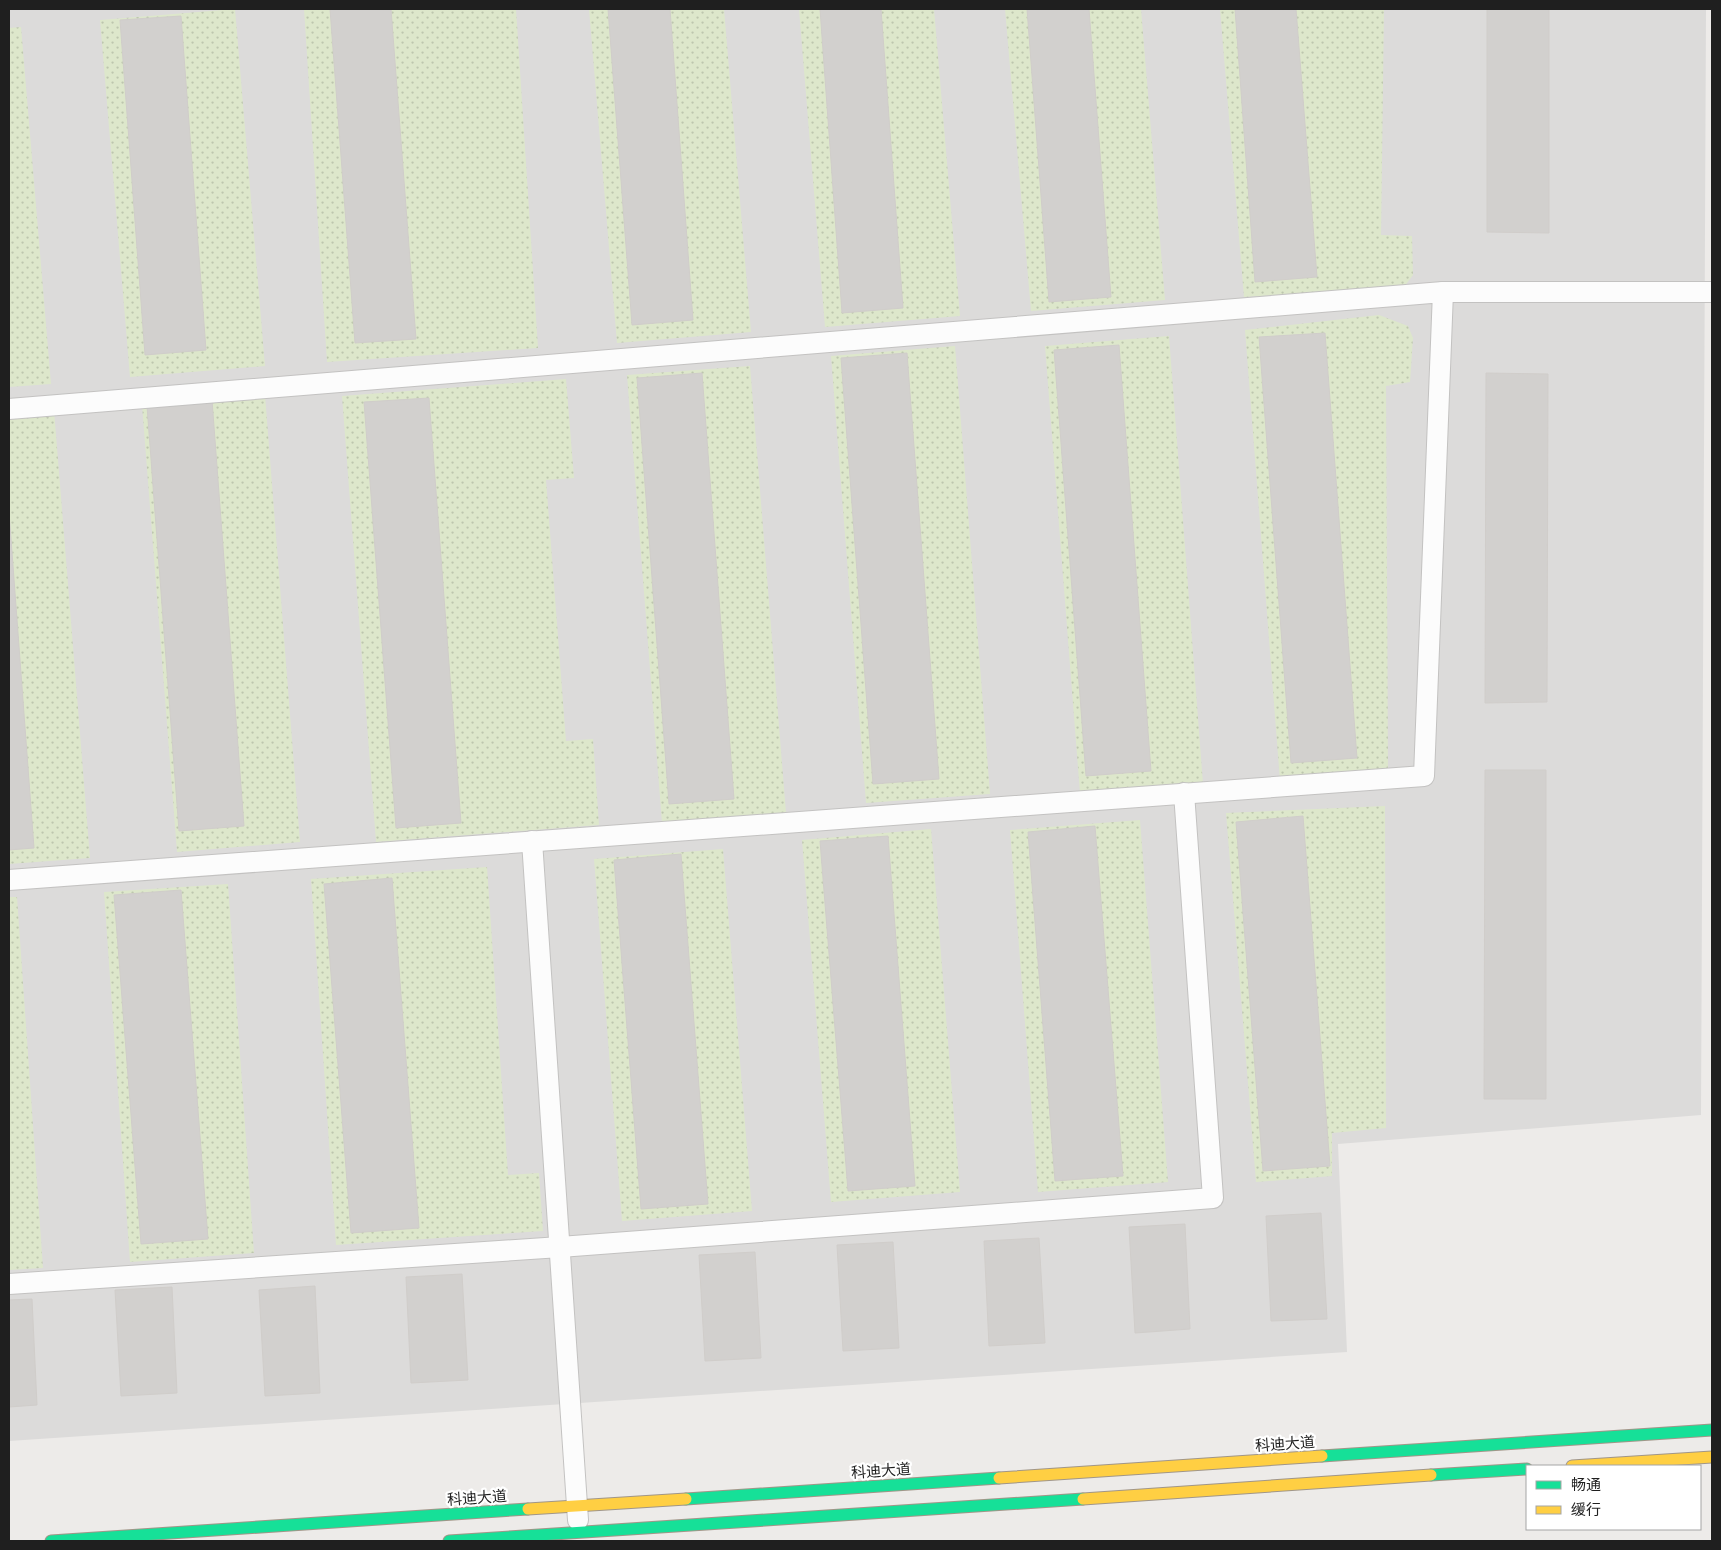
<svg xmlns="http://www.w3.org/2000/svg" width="1721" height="1550" font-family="Signika,'Noto Sans SC',sans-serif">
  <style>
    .residential { fill: #dcdbda }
    .grass { fill: url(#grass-dots) }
    .building { fill: #d2d0ce; stroke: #d0cdca }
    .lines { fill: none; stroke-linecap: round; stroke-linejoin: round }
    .lane-casing { stroke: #c3c2c1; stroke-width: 22 }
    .fast-casing { stroke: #a19688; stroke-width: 13 }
    .slow-casing { stroke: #a19688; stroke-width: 13 }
    .lane { stroke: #fcfcfc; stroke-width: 20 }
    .fast { stroke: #16e098; stroke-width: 11 }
    .slow { stroke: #ffcf43; stroke-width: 11 }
    .labels { text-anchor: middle; stroke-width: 4.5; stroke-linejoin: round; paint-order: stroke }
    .street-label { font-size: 15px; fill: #1f1f1f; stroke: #fff }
  </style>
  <defs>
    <pattern id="grass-dots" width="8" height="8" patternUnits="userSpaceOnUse" patternTransform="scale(1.25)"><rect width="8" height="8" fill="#dde7cb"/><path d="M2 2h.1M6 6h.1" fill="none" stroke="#bdc6ae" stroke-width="1.8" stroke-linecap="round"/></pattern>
  </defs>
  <rect width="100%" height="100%" fill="#edebe9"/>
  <path class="residential" d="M 9,9 L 1706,9 L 1701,1115 L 1338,1144 L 1347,1352 L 9,1441 Z"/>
  <g class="grass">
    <path d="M 235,9 L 265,366 L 130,377 L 100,20 Z"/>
    <path d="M 304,9 L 516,9 L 538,348 L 327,362 Z"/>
    <path d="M 589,9 L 724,9 L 751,332 L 617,343 Z"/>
    <path d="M 799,9 L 934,9 L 960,316 L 825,327 Z"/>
    <path d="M 1005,9 L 1141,9 L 1165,300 L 1031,311 Z"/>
    <path d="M 1220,9 L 1384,9 L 1381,235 L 1412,236 L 1413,275 L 1404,287 L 1244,297 Z"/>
    <path d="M 21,27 L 51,384 L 9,387 L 9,28 Z"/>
    <path d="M 1379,315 L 1408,326 L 1413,338 L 1410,382 L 1386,386 L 1388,774 L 1280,781 L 1245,330 Z"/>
    <path d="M 1169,336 L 1203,784 L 1080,793 L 1045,346 Z"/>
    <path d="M 955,346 L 990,794 L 866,803 L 831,356 Z"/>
    <path d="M 750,366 L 786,813 L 662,823 L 627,375 Z"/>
    <path d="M 566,379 L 574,478 L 546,480 L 566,741 L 593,739 L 599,825 L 376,842 L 342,396 Z"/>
    <path d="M 265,395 L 300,842 L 177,852 L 142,405 Z"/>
    <path d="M 54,410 L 90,858 L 9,864 L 9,414 Z"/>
    <path d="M 1385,806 L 1386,1128 L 1332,1133 L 1332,1176 L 1256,1182 L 1226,813 Z"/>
    <path d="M 1140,820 L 1168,1182 L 1038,1192 L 1010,830 Z"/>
    <path d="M 931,829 L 960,1192 L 831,1202 L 802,840 Z"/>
    <path d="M 723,849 L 752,1211 L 622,1221 L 594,859 Z"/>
    <path d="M 487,867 L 508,1175 L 539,1173 L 543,1231 L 336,1245 L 311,879 Z"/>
    <path d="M 228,884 L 254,1253 L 130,1262 L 104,892 Z"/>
    <path d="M 9,897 L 17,897 L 43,1268 L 9,1270 Z"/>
  </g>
  <g class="building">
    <path d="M 330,9 L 391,9 L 416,339 L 355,343 Z"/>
    <path d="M 608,9 L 670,9 L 693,320 L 632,325 Z"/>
    <path d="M 820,9 L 881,9 L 903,308 L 842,313 Z"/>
    <path d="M 1027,9 L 1089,9 L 1111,297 L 1049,302 Z"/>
    <path d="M 1235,9 L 1296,9 L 1317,277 L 1255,282 Z"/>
    <path d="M 1487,9 L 1549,9 L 1549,233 L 1487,232 Z"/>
    <path d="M 181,16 L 206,350 L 145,355 L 120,20 Z"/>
    <path d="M 1325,333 L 1357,758 L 1291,763 L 1259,337 Z"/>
    <path d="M 1119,345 L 1151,771 L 1086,776 L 1054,350 Z"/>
    <path d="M 907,353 L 939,779 L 873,784 L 841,358 Z"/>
    <path d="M 702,373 L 734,799 L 669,804 L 637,378 Z"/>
    <path d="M 1486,373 L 1548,374 L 1547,702 L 1485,703 Z"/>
    <path d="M 429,398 L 461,823 L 396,828 L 364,402 Z"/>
    <path d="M 212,400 L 244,826 L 179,831 L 147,406 Z"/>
    <path d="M 9,512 L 34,848 L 9,850 Z"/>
    <path d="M 1485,770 L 1546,770 L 1546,1099 L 1484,1099 Z"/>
    <path d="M 1303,816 L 1330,1166 L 1263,1171 L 1236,822 Z"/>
    <path d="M 1095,826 L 1123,1176 L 1055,1181 L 1028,832 Z"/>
    <path d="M 888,836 L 915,1186 L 848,1191 L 820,841 Z"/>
    <path d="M 681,854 L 708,1204 L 641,1209 L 614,860 Z"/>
    <path d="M 392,878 L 419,1228 L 351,1233 L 324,884 Z"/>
    <path d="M 181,890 L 208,1239 L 141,1244 L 114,895 Z"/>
    <path d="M 1321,1213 L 1327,1319 L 1271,1321 L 1266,1216 Z"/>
    <path d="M 1185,1224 L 1190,1329 L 1135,1333 L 1129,1227 Z"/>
    <path d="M 1039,1238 L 1045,1343 L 989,1346 L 984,1241 Z"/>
    <path d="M 893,1242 L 899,1348 L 843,1351 L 837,1245 Z"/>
    <path d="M 755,1252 L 761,1358 L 705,1361 L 699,1255 Z"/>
    <path d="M 462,1274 L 468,1380 L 411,1383 L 406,1277 Z"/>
    <path d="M 315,1286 L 320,1393 L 265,1396 L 259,1290 Z"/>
    <path d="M 172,1287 L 177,1393 L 121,1396 L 115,1290 Z"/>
    <path d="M 32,1299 L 37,1405 L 9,1407 L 9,1300 Z"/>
  </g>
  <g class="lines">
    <g class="lane-casing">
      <g id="lane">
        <path d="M 1443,292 L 1712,292"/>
        <path d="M 9,409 L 1443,292 L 1424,776 L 9,880"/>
        <path d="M 532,841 L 578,1520"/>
        <path d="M 9,1284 L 560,1247 L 1213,1198 L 1184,793"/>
      </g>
    </g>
    <g class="fast-casing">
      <g id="fast">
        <path d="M 1322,1456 L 1712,1430"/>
        <path d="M 1431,1475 L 1527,1469"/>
        <path d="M 686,1499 L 999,1478"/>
        <path d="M 51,1541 L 528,1509"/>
        <path d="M 449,1541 L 1083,1499"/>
      </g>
    </g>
    <g class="slow-casing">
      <g id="slow">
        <path d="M 1572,1466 L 1712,1457"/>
        <path d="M 999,1478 L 1322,1456"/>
        <path d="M 1083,1499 L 1431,1475"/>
        <path d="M 528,1509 L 686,1499"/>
      </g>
    </g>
    <use href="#lane" class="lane"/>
    <use href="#fast" class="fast"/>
    <use href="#slow" class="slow"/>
  </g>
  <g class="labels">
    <g class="street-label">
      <text transform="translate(1285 1444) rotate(-4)" y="5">科迪大道</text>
      <text transform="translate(881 1471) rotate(-4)" y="5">科迪大道</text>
      <text transform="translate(477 1498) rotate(-4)" y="5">科迪大道</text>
    </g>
  </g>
  <rect width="1721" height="1550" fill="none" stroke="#1f1f1f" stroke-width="20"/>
  <rect x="1526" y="1465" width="175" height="65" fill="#ffffff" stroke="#a5a5a5"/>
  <rect x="1536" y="1481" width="25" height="8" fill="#16e098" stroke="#a5a5a5"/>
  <text x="1571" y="1490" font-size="15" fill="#1f1f1f">畅通</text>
  <rect x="1536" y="1506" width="25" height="8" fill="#ffcf43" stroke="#a5a5a5"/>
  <text x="1571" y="1515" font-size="15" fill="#1f1f1f">缓行</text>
</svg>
